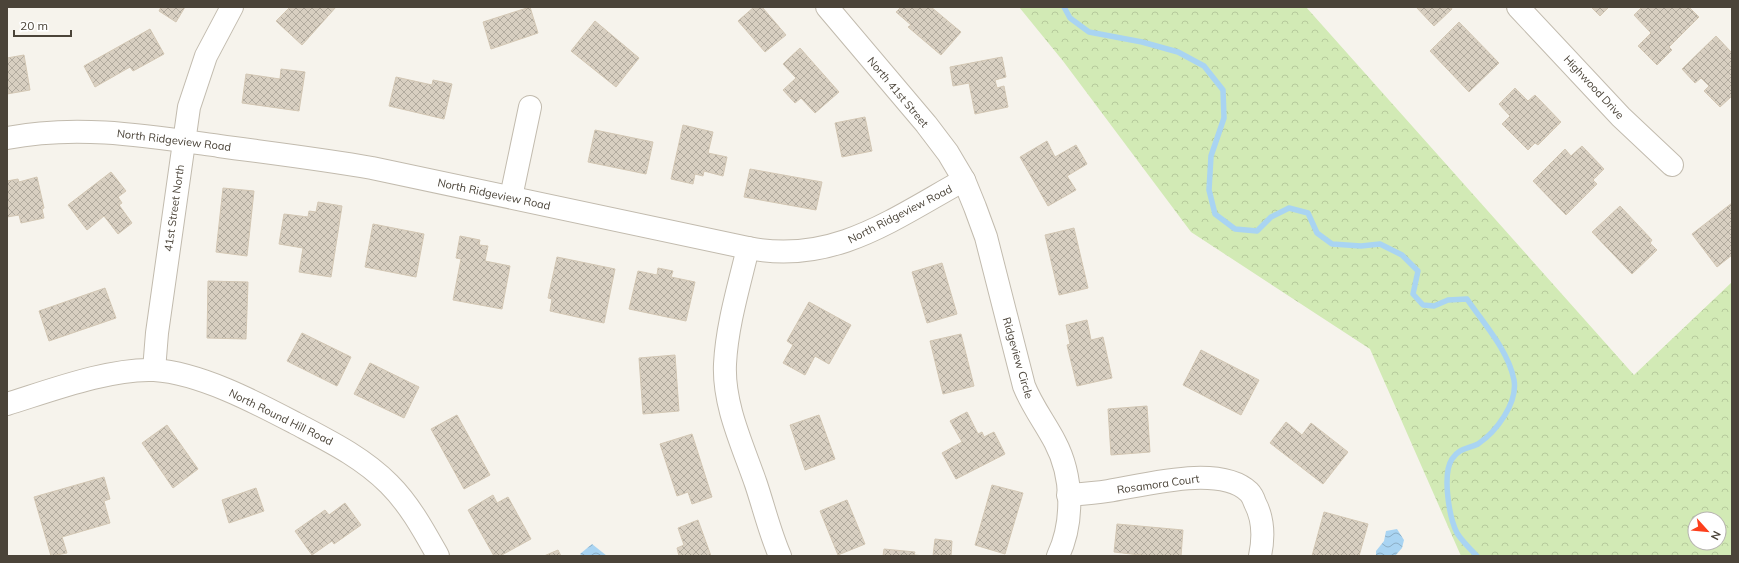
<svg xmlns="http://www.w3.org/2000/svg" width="1739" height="563" font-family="Mulish,sans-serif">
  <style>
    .forest { fill: url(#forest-crowns); fill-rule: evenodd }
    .water { fill: url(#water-waves) }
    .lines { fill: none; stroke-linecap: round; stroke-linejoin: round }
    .stream { stroke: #a9d4f2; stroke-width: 5.5 }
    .building { fill: url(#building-cross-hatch); stroke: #d3c7b4 }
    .minor-casing { stroke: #c2bbae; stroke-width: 24 }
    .minor { stroke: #fff; stroke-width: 22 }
    .labels { text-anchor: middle; stroke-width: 3.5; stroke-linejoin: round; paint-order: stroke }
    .street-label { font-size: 11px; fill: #4b4439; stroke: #fff }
  </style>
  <defs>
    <pattern id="forest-crowns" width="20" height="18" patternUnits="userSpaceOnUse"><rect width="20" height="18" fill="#d2eab5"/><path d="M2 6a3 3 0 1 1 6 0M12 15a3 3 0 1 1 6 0" fill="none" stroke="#b6ca9c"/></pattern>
    <pattern id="water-waves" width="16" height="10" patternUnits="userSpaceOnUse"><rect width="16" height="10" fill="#a9d4f2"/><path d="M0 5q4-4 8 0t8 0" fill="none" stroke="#8caec5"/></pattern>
    <pattern id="building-cross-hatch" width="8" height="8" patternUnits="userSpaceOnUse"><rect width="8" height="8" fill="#d8cfc1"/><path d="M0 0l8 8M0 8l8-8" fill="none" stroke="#b1aa9e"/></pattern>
  </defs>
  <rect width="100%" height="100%" fill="#f6f3ec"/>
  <path class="forest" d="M 1019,7 L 1306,7 L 1634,375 L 1732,282 L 1732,556 L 1461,556 L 1370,349 L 1191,232 L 1063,61 ZM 1695,519 L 1719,519 L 1719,543 L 1695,543 Z"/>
  <g class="water">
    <path d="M 1397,529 L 1404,540 L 1402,548 L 1395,556 L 1376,556 L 1376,551 L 1384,541 L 1386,531 Z"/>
    <path d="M 592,544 L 607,556 L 582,556 L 580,554 Z"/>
  </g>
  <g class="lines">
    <path class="stream" d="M 1064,7 L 1070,18 L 1089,32 L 1142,42 L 1178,52 L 1204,66 L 1223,90 L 1224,118 L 1211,156 L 1209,190 L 1215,214 L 1235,229 L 1257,231 L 1271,217 L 1289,208 L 1308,213 L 1317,233 L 1332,244 L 1361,246 L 1380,244 L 1402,255 L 1418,271 L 1413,294 L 1423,305 L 1434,306 L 1448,300 L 1467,299 C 1484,324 1508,350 1514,380 C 1518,403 1496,432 1478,444 C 1468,449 1459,448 1452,459 C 1442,474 1449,517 1457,533 C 1462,541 1470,549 1477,556"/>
  </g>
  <g class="building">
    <path d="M 161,7 L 185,7 L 176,22 L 159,11 Z"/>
    <path d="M 290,7 L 336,7 L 302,45 L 276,21 Z"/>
    <path d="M 530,7 L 538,33 L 491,49 L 483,22 Z"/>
    <path d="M 754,7 L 762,7 L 786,35 L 765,52 L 738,21 Z"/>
    <path d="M 901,7 L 921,7 L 922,8 L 923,7 L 931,7 L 961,32 L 941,55 L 908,27 L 911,25 L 896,12 Z"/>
    <path d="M 1416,7 L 1451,7 L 1452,9 L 1434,26 Z"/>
    <path d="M 1591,7 L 1609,7 L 1600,16 Z"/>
    <path d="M 1642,7 L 1689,7 L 1699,17 L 1669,47 L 1672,50 L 1657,65 L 1638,46 L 1651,33 L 1634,15 Z"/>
    <path d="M 595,21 L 639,58 L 616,87 L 571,51 Z"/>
    <path d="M 1459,22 L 1499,63 L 1469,92 L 1430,51 Z"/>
    <path d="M 150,29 L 164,54 L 133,71 L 130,67 L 95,87 L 84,66 Z"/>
    <path d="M 1716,36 L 1732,53 L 1732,96 L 1720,107 L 1704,91 L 1709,86 L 1701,78 L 1695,83 L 1682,69 Z"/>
    <path d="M 800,48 L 839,92 L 815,113 L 801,98 L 795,103 L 783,90 L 796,78 L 783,64 Z"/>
    <path d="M 24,55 L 30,90 L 7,94 L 7,58 Z"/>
    <path d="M 1002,57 L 1006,77 L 995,80 L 997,88 L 1004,86 L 1008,107 L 975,114 L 969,83 L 953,86 L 950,67 Z"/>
    <path d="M 281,69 L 305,72 L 299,111 L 242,103 L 246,74 L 280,79 Z"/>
    <path d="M 396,77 L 432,85 L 433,80 L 452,84 L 444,119 L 389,106 Z"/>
    <path d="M 1515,88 L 1528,101 L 1535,95 L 1561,122 L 1538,145 L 1535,143 L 1528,150 L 1502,124 L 1510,116 L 1499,104 Z"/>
    <path d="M 865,117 L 872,151 L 842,157 L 835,123 Z"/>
    <path d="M 683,125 L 713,132 L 708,153 L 727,157 L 723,176 L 704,171 L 703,176 L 695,174 L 693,184 L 671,179 Z"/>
    <path d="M 595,130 L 653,142 L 646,174 L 588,162 Z"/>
    <path d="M 1047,141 L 1055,157 L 1076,145 L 1087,164 L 1067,176 L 1076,190 L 1048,206 L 1020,157 Z"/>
    <path d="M 1582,146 L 1604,169 L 1593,180 L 1597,184 L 1566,215 L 1533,181 L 1565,149 L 1571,156 Z"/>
    <path d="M 750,169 L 822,182 L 816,210 L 744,197 Z"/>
    <path d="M 111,172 L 126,191 L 118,197 L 122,203 L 119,205 L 132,223 L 118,234 L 104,216 L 87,230 L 68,205 Z"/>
    <path d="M 37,177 L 44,208 L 42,209 L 44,218 L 21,223 L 19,215 L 7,217 L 7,181 L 18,179 L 19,182 Z"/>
    <path d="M 223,188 L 254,191 L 247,256 L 216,252 Z"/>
    <path d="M 318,202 L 342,206 L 331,277 L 299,272 L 303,248 L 279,244 L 284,214 L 308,217 L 309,211 L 316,212 Z"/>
    <path d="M 1732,203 L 1732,255 L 1717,267 L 1692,234 Z"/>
    <path d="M 1620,206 L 1652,240 L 1650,243 L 1657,250 L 1632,274 L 1592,232 Z"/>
    <path d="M 373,224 L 424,234 L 416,277 L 365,267 Z"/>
    <path d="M 1074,228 L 1088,288 L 1059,295 L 1045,235 Z"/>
    <path d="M 460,236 L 480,240 L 479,245 L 488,246 L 485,261 L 510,266 L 502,309 L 453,300 L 461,259 L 456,258 Z"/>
    <path d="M 557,257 L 615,269 L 604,323 L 550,311 L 552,299 L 548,298 Z"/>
    <path d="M 942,263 L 957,314 L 927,323 L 912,272 Z"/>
    <path d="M 658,268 L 673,271 L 671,277 L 695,282 L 686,321 L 629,309 L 638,271 L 657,275 Z"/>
    <path d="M 208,281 L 248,282 L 246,339 L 207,338 Z"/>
    <path d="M 105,288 L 116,318 L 49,341 L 39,311 Z"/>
    <path d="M 809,302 L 851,325 L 829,364 L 815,356 L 805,375 L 783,363 L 793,345 L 787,341 Z"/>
    <path d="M 1087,320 L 1091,340 L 1103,337 L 1112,378 L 1077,386 L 1067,345 L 1070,344 L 1066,325 Z"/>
    <path d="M 302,333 L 351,357 L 337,386 L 287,361 Z"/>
    <path d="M 961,334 L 974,386 L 943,394 L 930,341 Z"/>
    <path d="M 1201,350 L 1259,380 L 1241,415 L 1183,385 Z"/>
    <path d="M 675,355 L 679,411 L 643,414 L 639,358 Z"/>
    <path d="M 370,363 L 419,387 L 404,418 L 354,394 Z"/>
    <path d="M 1147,406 L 1150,452 L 1111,455 L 1108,409 Z"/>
    <path d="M 967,412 L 978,434 L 982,432 L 984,437 L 994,432 L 1005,454 L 956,479 L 942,453 L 962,442 L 950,421 Z"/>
    <path d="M 457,415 L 490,475 L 464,489 L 431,429 Z"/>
    <path d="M 819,415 L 835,459 L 805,470 L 790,425 Z"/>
    <path d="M 1286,422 L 1302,435 L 1311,423 L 1348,452 L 1323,484 L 1270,443 Z"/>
    <path d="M 167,425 L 198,469 L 173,488 L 142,443 Z"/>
    <path d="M 692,434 L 712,497 L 692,504 L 688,492 L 677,496 L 660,444 Z"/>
    <path d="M 104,477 L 110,499 L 104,501 L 110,523 L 62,537 L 67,553 L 51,556 L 34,497 Z"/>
    <path d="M 992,485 L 1023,493 L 1005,554 L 975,545 Z"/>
    <path d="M 256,488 L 264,511 L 229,523 L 222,500 Z"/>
    <path d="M 493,495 L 497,503 L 508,497 L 531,539 L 500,556 L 494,556 L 468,510 Z"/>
    <path d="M 847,500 L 865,544 L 838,555 L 820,511 Z"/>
    <path d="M 345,503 L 361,525 L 334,544 L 332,541 L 312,555 L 295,531 L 325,510 L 329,515 Z"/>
    <path d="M 1324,512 L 1368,524 L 1359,556 L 1312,556 Z"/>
    <path d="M 698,520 L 711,556 L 679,556 L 677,548 L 684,545 L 678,528 Z"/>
    <path d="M 1117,524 L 1183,530 L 1181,556 L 1148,556 L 1114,552 Z"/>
    <path d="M 935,539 L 952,541 L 951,556 L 933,556 Z"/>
    <path d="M 884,549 L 915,552 L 914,555 L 925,556 L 883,556 Z"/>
    <path d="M 558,550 L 561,556 L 544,556 Z"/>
  </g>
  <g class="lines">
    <g class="minor-casing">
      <g id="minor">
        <path d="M 827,7 L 926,124 L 948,153 L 964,180 L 975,207 L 986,237 L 1024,386 C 1032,406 1045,423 1055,442 C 1073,476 1074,522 1058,556"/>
        <path d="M 1518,7 L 1621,117 L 1672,165"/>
        <path d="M 7,138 C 78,124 148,136 219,146 C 270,153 321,159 372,168 L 748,248 C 833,265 893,219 964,180"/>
        <path d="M 511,197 L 530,107"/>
        <path d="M 748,248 C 739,286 727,325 725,364 C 723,405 743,446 756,484 C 764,508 770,533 780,556"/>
        <path d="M 154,370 L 157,333 L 189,107 L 206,56 L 232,7"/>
        <path d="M 7,404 C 49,391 110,368 154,370 C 200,373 255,402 295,423 C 329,441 362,457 389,484 C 410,505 424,531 438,556"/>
        <path d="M 1068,495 C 1081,494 1095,493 1108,491 C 1145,485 1220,464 1249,492 C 1252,495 1254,500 1255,503 C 1264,520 1264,537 1260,556"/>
      </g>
    </g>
    <use href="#minor" class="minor"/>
  </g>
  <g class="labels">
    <g class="street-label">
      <text transform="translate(1594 87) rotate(47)" y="4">Highwood Drive</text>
      <text transform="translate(898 92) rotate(50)" y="4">North 41st Street</text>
      <text transform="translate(174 140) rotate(7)" y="4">North Ridgeview Road</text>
      <text transform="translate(494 194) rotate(12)" y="4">North Ridgeview Road</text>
      <text transform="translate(174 208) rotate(-82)" y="4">41st Street North</text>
      <text transform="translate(900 214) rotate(-27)" y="4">North Ridgeview Road</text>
      <text transform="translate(1018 358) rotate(74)" y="4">Ridgeview Circle</text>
      <text transform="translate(281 417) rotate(26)" y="4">North Round Hill Road</text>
      <text transform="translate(1158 484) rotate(-8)" y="4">Rosamora Court</text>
    </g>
  </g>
  <rect width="1739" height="563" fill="none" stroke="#4b4439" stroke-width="16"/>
  <g transform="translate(1707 531) rotate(117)"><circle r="19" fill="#ffffff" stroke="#b7b4b0"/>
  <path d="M0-3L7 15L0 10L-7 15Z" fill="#fc3f1d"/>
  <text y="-6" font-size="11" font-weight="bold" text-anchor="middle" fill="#4b4439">N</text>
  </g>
  <path d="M14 30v6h57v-6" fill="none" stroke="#4b4439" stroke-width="2"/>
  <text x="20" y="30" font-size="12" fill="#4b4439" stroke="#ffffff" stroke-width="3" paint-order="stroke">20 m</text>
</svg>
